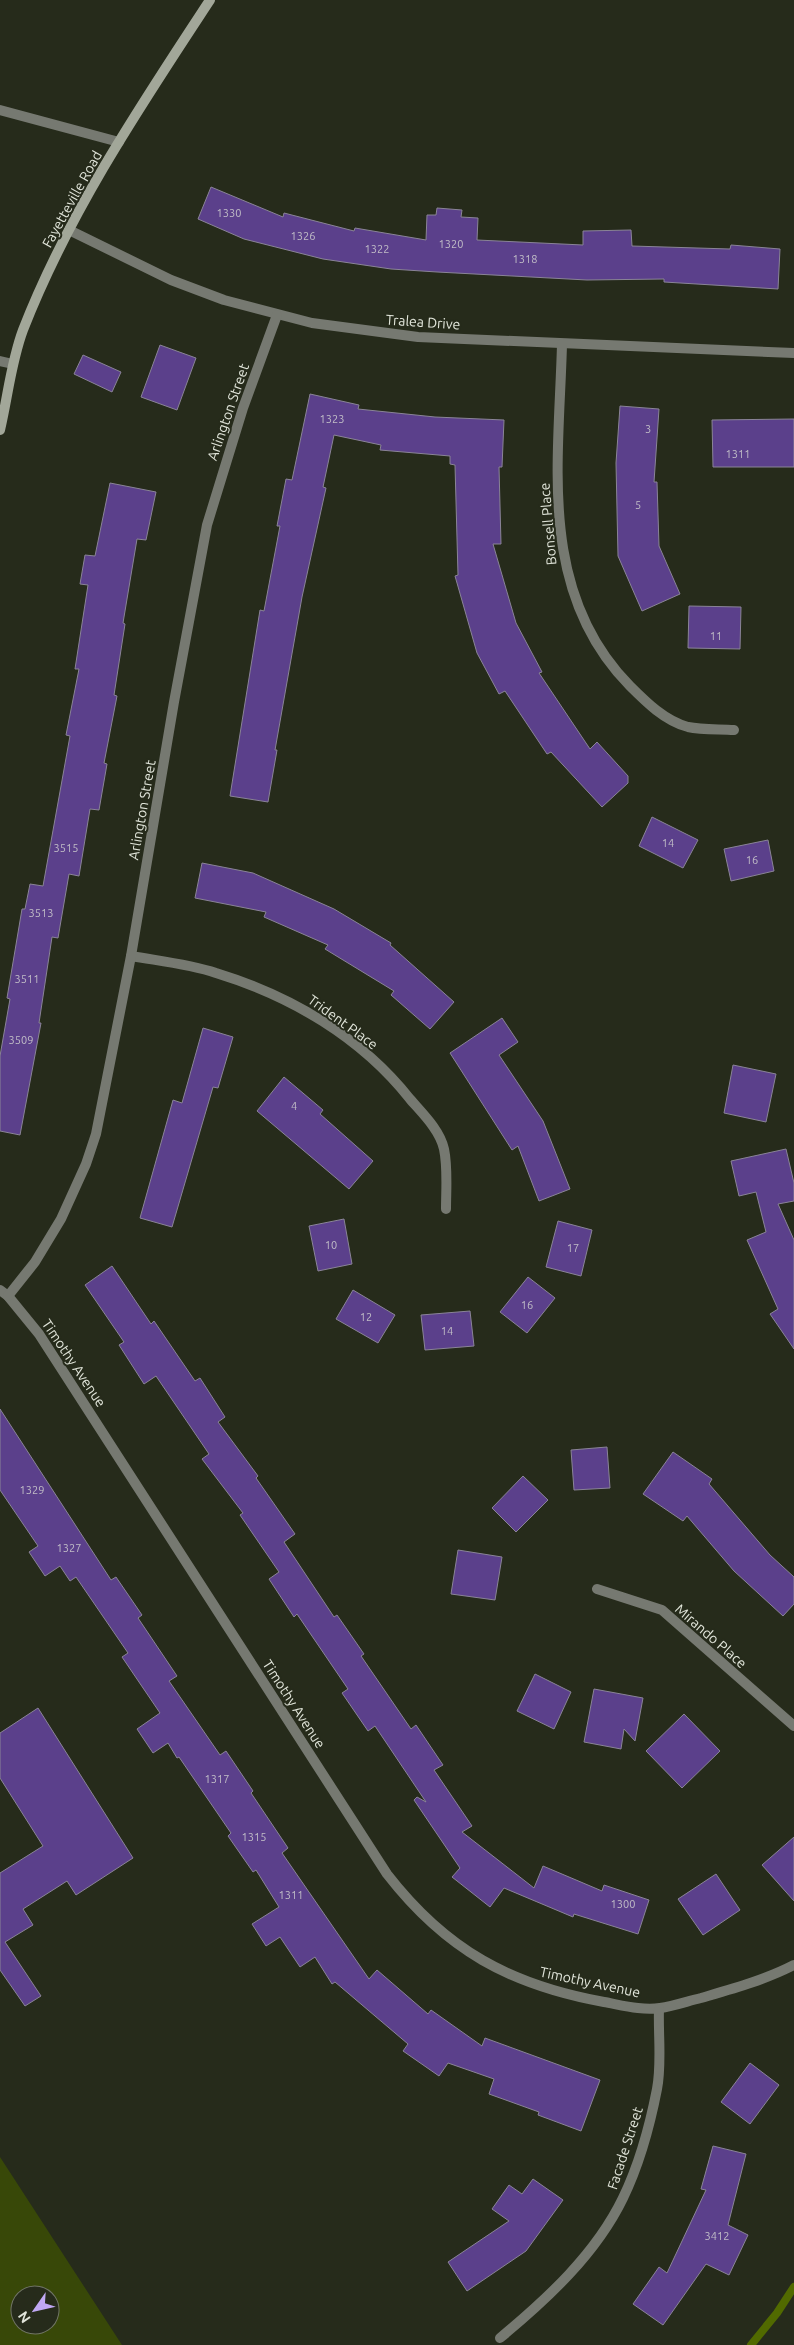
<svg xmlns="http://www.w3.org/2000/svg" width="794" height="2345" font-family="Ubuntu,sans-serif">
  <style>
    .green { fill: #384808; fill-rule: evenodd }
    .lines { fill: none; stroke-linecap: round; stroke-linejoin: round }
    .stream { stroke: #516a00; stroke-width: 8 }
    .building { fill: #5b408b; stroke: #8a8497 }
    .lane { stroke: #767971; stroke-width: 10 }
    .street { stroke: #767971; stroke-width: 10 }
    .secondary { stroke: #a2a799; stroke-width: 10 }
    .labels { text-anchor: middle; stroke-width: 4; stroke-linejoin: round; paint-order: stroke }
    .number-label { font-size: 11px; fill: #c0bcc6 }
    .street-label { font-size: 14px; fill: #e1e5da; stroke: #262b1b }
  </style>
  <rect width="100%" height="100%" fill="#262b1b"/>
  <path class="green" d="M 0,2157 L 122,2345 L 0,2345 ZM 20,2295 L 50,2295 L 50,2325 L 20,2325 Z"/>
  <g class="lines">
    <path class="stream" d="M 751,2345 L 777,2313 L 794,2287"/>
  </g>
  <g class="building">
    <path d="M 211,187 L 283,217 L 284,213 L 354,231 L 355,228 L 426,240 L 427,215 L 436,215 L 437,208 L 462,210 L 461,217 L 478,218 L 477,240 L 583,245 L 583,231 L 631,230 L 632,246 L 730,249 L 731,245 L 780,249 L 778,289 L 664,282 L 664,279 L 587,280 L 437,272 L 391,269 L 323,259 L 244,239 L 198,219 Z"/>
    <path d="M 160,345 L 196,358 L 177,410 L 141,397 Z"/>
    <path d="M 83,355 L 121,372 L 112,392 L 74,374 Z"/>
    <path d="M 310,394 L 359,405 L 358,409 L 435,417 L 504,420 L 502,467 L 499,467 L 501,544 L 493,544 L 516,623 L 542,672 L 539,673 L 590,749 L 597,742 L 628,776 L 628,783 L 602,807 L 551,752 L 547,754 L 505,691 L 499,694 L 477,653 L 455,576 L 458,575 L 455,465 L 450,464 L 450,456 L 380,450 L 381,445 L 334,435 L 323,487 L 326,488 L 302,597 L 275,750 L 277,750 L 268,802 L 230,796 L 260,610 L 264,611 L 280,526 L 277,526 L 286,479 L 292,480 Z"/>
    <path d="M 620,406 L 659,409 L 654,482 L 657,482 L 659,546 L 680,594 L 642,611 L 618,556 L 616,463 Z"/>
    <path d="M 794,419 L 794,467 L 713,467 L 712,420 Z"/>
    <path d="M 110,483 L 156,492 L 146,540 L 137,539 L 123,623 L 125,624 L 114,695 L 117,696 L 104,763 L 107,764 L 99,810 L 90,809 L 79,876 L 69,874 L 58,938 L 52,937 L 39,1023 L 41,1023 L 20,1135 L 0,1131 L 0,1056 L 10,999 L 7,998 L 22,909 L 25,909 L 30,884 L 43,886 L 70,736 L 66,735 L 79,669 L 75,669 L 88,585 L 80,584 L 85,555 L 95,556 Z"/>
    <path d="M 689,606 L 741,607 L 740,649 L 688,648 Z"/>
    <path d="M 652,817 L 698,840 L 683,868 L 639,846 Z"/>
    <path d="M 768,840 L 774,871 L 731,881 L 724,849 Z"/>
    <path d="M 202,863 L 253,873 L 334,909 L 391,943 L 390,945 L 454,1002 L 430,1029 L 391,995 L 394,991 L 325,949 L 328,945 L 264,917 L 266,912 L 195,898 Z"/>
    <path d="M 502,1018 L 518,1042 L 499,1055 L 543,1121 L 570,1189 L 539,1201 L 518,1146 L 512,1150 L 450,1053 Z"/>
    <path d="M 203,1028 L 233,1037 L 218,1088 L 213,1087 L 172,1227 L 140,1218 L 173,1100 L 182,1103 Z"/>
    <path d="M 733,1065 L 776,1074 L 766,1122 L 724,1113 Z"/>
    <path d="M 284,1077 L 323,1110 L 320,1114 L 373,1161 L 349,1189 L 257,1111 Z"/>
    <path d="M 786,1149 L 794,1183 L 794,1201 L 778,1204 L 794,1240 L 794,1349 L 770,1314 L 778,1309 L 747,1240 L 766,1232 L 756,1192 L 739,1196 L 731,1161 Z"/>
    <path d="M 344,1219 L 352,1264 L 318,1271 L 309,1226 Z"/>
    <path d="M 558,1221 L 592,1230 L 581,1276 L 546,1267 Z"/>
    <path d="M 112,1266 L 151,1324 L 154,1321 L 195,1381 L 200,1378 L 225,1417 L 218,1422 L 258,1476 L 256,1478 L 295,1534 L 284,1542 L 334,1617 L 337,1615 L 364,1654 L 361,1656 L 411,1729 L 416,1725 L 443,1765 L 434,1770 L 472,1826 L 462,1832 L 534,1888 L 543,1866 L 602,1891 L 604,1885 L 649,1900 L 638,1934 L 574,1914 L 573,1917 L 504,1888 L 490,1907 L 452,1877 L 460,1868 L 414,1800 L 417,1797 L 426,1802 L 375,1726 L 368,1731 L 342,1693 L 348,1689 L 297,1614 L 294,1617 L 269,1579 L 279,1572 L 240,1515 L 243,1513 L 202,1459 L 209,1454 L 156,1376 L 144,1384 L 119,1345 L 124,1342 L 85,1285 Z"/>
    <path d="M 528,1277 L 555,1298 L 527,1333 L 500,1312 Z"/>
    <path d="M 353,1290 L 395,1315 L 378,1343 L 336,1319 Z"/>
    <path d="M 470,1311 L 474,1346 L 425,1350 L 421,1315 Z"/>
    <path d="M 0,1409 L 111,1580 L 116,1577 L 142,1615 L 138,1618 L 177,1676 L 169,1681 L 220,1755 L 226,1751 L 253,1791 L 251,1793 L 288,1848 L 282,1853 L 369,1979 L 377,1970 L 428,2014 L 431,2010 L 482,2046 L 485,2038 L 600,2080 L 581,2131 L 538,2115 L 539,2112 L 489,2094 L 494,2079 L 448,2063 L 439,2076 L 403,2051 L 408,2044 L 335,1982 L 332,1984 L 315,1957 L 300,1967 L 280,1937 L 266,1946 L 252,1924 L 279,1907 L 256,1870 L 253,1872 L 228,1836 L 231,1833 L 179,1757 L 177,1758 L 168,1743 L 153,1753 L 137,1729 L 160,1713 L 122,1657 L 128,1653 L 76,1577 L 70,1581 L 60,1566 L 45,1576 L 29,1552 L 38,1546 L 0,1490 Z"/>
    <path d="M 607,1447 L 610,1488 L 574,1490 L 571,1450 Z"/>
    <path d="M 673,1452 L 712,1479 L 709,1484 L 770,1555 L 794,1577 L 794,1604 L 783,1616 L 734,1571 L 687,1516 L 683,1521 L 643,1494 Z"/>
    <path d="M 523,1476 L 548,1500 L 516,1532 L 492,1508 Z"/>
    <path d="M 458,1550 L 502,1557 L 495,1600 L 451,1594 Z"/>
    <path d="M 535,1674 L 571,1692 L 554,1729 L 517,1711 Z"/>
    <path d="M 594,1689 L 643,1698 L 635,1741 L 624,1729 L 621,1749 L 584,1742 Z"/>
    <path d="M 38,1708 L 133,1858 L 76,1895 L 67,1881 L 23,1909 L 33,1925 L 5,1942 L 41,1996 L 25,2006 L 0,1970 L 0,1873 L 43,1846 L 0,1778 L 0,1733 Z"/>
    <path d="M 684,1714 L 720,1751 L 682,1788 L 646,1751 Z"/>
    <path d="M 794,1837 L 794,1901 L 762,1865 Z"/>
    <path d="M 716,1874 L 740,1910 L 703,1935 L 678,1899 Z"/>
    <path d="M 750,2063 L 779,2085 L 750,2124 L 721,2102 Z"/>
    <path d="M 713,2146 L 746,2154 L 728,2225 L 748,2235 L 729,2275 L 706,2264 L 663,2325 L 633,2304 L 659,2267 L 667,2273 L 706,2190 L 701,2189 Z"/>
    <path d="M 533,2179 L 563,2200 L 526,2251 L 467,2291 L 448,2262 L 509,2221 L 492,2209 L 509,2185 L 522,2194 Z"/>
  </g>
  <g class="lines">
    <g class="lane">
      <path d="M 0,110 L 119,142"/>
      <path d="M 0,361 L 13,364"/>
    </g>
    <g class="street">
      <path d="M 69,230 L 171,280 L 224,300 L 312,323 L 418,337 L 794,353"/>
      <path d="M 562,344 C 559,463 537,592 630,686 C 646,702 665,721 688,727 C 702,730 719,729 734,730"/>
      <path d="M 131,956 C 159,961 189,964 216,973 C 291,996 361,1037 410,1099 C 422,1113 440,1130 444,1149 C 448,1168 446,1190 446,1209"/>
      <path d="M 0,1290 L 8,1296 L 39,1334 L 387,1874 C 446,1950 510,1985 604,2002 C 621,2005 643,2011 660,2008 C 674,2006 688,2001 701,1998 C 732,1989 765,1980 794,1965"/>
      <path d="M 8,1296 L 35,1262 L 61,1219 L 86,1164 L 96,1134 L 131,956 L 174,702 L 207,525 L 243,408 L 277,315"/>
      <path d="M 597,1589 L 662,1610 L 794,1726"/>
      <path d="M 500,2338 C 547,2299 596,2254 623,2198 C 639,2165 650,2125 657,2089 C 662,2064 658,2034 659,2009"/>
    </g>
    <path class="secondary" d="M 0,430 C 8,396 11,362 23,330 C 69,212 141,105 210,0"/>
  </g>
  <g class="labels">
    <g class="number-label">
      <text x="229" y="217">1330</text>
      <text x="303" y="240">1326</text>
      <text x="451" y="248">1320</text>
      <text x="377" y="253">1322</text>
      <text x="525" y="263">1318</text>
      <text x="332" y="423">1323</text>
      <text x="648" y="433">3</text>
      <text x="738" y="458">1311</text>
      <text x="638" y="509">5</text>
      <text x="716" y="640">11</text>
      <text x="668" y="847">14</text>
      <text x="66" y="852">3515</text>
      <text x="752" y="864">16</text>
      <text x="41" y="917">3513</text>
      <text x="27" y="983">3511</text>
      <text x="21" y="1044">3509</text>
      <text x="294" y="1110">4</text>
      <text x="331" y="1249">10</text>
      <text x="573" y="1252">17</text>
      <text x="527" y="1309">16</text>
      <text x="366" y="1321">12</text>
      <text x="447" y="1335">14</text>
      <text x="32" y="1494">1329</text>
      <text x="69" y="1552">1327</text>
      <text x="217" y="1783">1317</text>
      <text x="254" y="1841">1315</text>
      <text x="291" y="1899">1311</text>
      <text x="623" y="1908">1300</text>
      <text x="717" y="2240">3412</text>
    </g>
    <g class="street-label">
      <text transform="translate(72 199) rotate(-61)" y="5">Fayetteville Road</text>
      <text transform="translate(423 322) rotate(4)" y="5">Tralea Drive</text>
      <text transform="translate(228 412) rotate(-71)" y="5">Arlington Street</text>
      <text transform="translate(548 524) rotate(-95)" y="5">Bonsell Place</text>
      <text transform="translate(142 810) rotate(-80)" y="5">Arlington Street</text>
      <text transform="translate(343 1022) rotate(36)" y="5">Trident Place</text>
      <text transform="translate(74 1363) rotate(56)" y="5">Timothy Avenue</text>
      <text transform="translate(711 1636) rotate(41)" y="5">Mirando Place</text>
      <text transform="translate(294 1704) rotate(57)" y="5">Timothy Avenue</text>
      <text transform="translate(590 1982) rotate(12)" y="5">Timothy Avenue</text>
      <text transform="translate(625 2148) rotate(-72)" y="5">Facade Street</text>
    </g>
  </g>
  <g transform="translate(35 2310) rotate(236)"><circle r="24" fill="#262b1b" stroke="#717567"/>
  <path d="M0-4L9 19L0 12L-9 19Z" fill="#c0a8f4"/>
  <text y="-8" font-size="14" font-weight="bold" text-anchor="middle" fill="#e1e5da">N</text>
  </g>
</svg>
